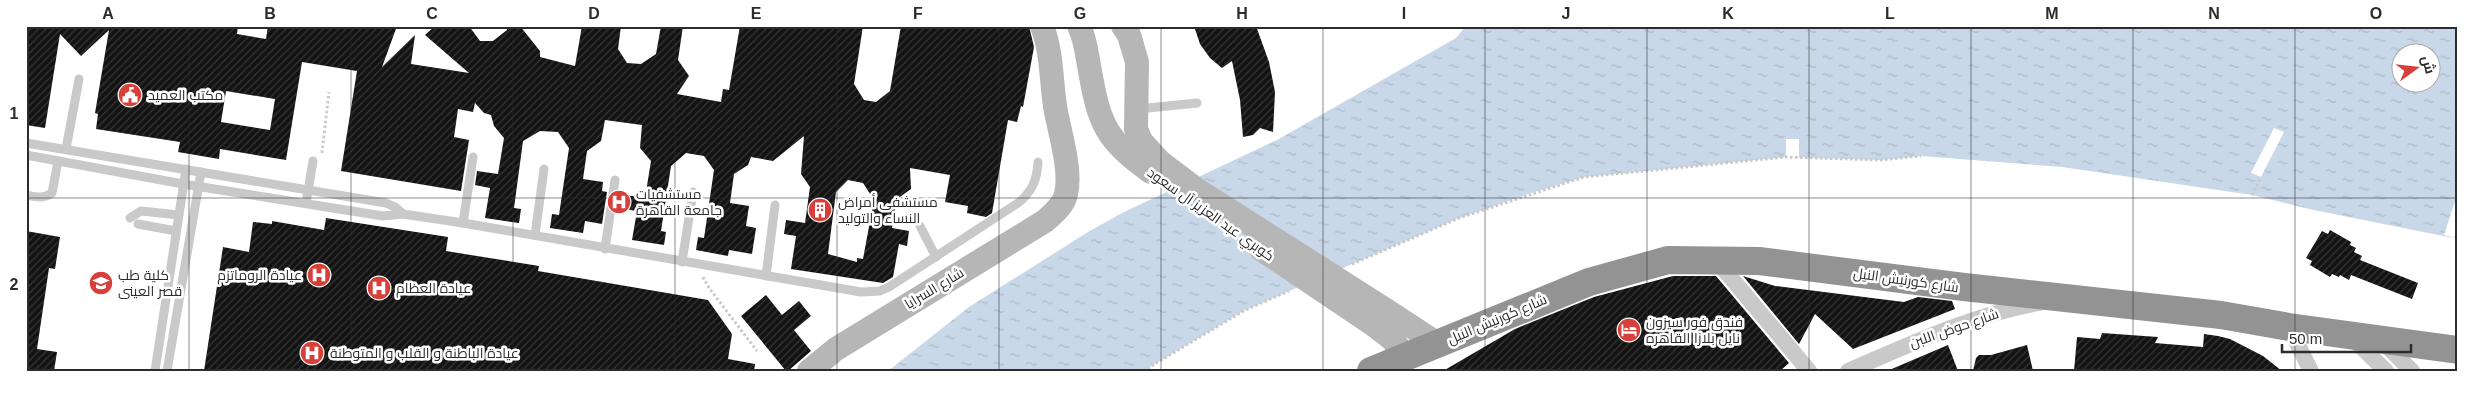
<svg xmlns="http://www.w3.org/2000/svg" width="2484" height="397" font-family="Helvetica,Cairo,sans-serif">
  <style>
    .water { fill: url(#water-ripples); fill-rule: evenodd }
    .pier { fill: #fff }
    .building { fill: url(#building-hatch); fill-rule: evenodd }
    .lines { fill: none; stroke-linecap: round; stroke-linejoin: round }
    .path { stroke: #c9c9c9; stroke-width: 3; stroke-dasharray: 2.5 2.5; stroke-linecap: butt }
    .lane { stroke: #c9c9c9; stroke-width: 9 }
    .street { stroke: #c9c9c9; stroke-width: 16 }
    .secondary { stroke: #b6b6b6; stroke-width: 24 }
    .highway { stroke: #939393; stroke-width: 28 }
    .secondary-bridge { stroke: #b6b6b6; stroke-width: 24 }
    .grid { fill: none; stroke: #2c2c2c; stroke-width: 1; stroke-opacity: 0.55 }
    .labels { text-anchor: middle; stroke-width: 5; stroke-linejoin: round; paint-order: stroke }
    .poi-label { font-size: 14px; fill: #2c2c2c; stroke: #fff; text-anchor: start }
    .street-label { font-size: 14px; fill: #2c2c2c; stroke: #fff }
    .neatline { fill: none; stroke: #2c2c2c; stroke-width: 2 }
    .grid-label { font-size: 16px; text-anchor: middle; font-weight: bold; fill: #2c2c2c }
  </style>
  <defs>
    <pattern id="water-ripples" width="26" height="14" patternUnits="userSpaceOnUse" patternTransform="scale(1.25)"><rect width="26" height="14" fill="#c8d8e8"/><path d="M2 4q2-2 4 0t4 0M15 11q2-2 4 0t4 0" fill="none" stroke="#acbac7"/></pattern>
    <pattern id="building-hatch" width="6" height="6" patternUnits="userSpaceOnUse" patternTransform="scale(1.25)"><rect width="6" height="6" fill="#131313"/><path d="M-1 1l2-2M0 6l6-6M5 7l2-2" fill="none" stroke="#363636"/></pattern>
  </defs>
  <rect width="100%" height="100%" fill="#fff"/>
  <path class="water" d="M 1466,26 L 2458,26 L 2458,239 L 2309,209 L 2252,195 L 2062,167 L 1921,156 L 1881,160 L 1786,157 L 1584,177 L 1528,194 L 1459,218 L 1245,310 L 1143,371 L 888,371 L 969,307 L 1088,232 L 1124,212 L 1277,140 L 1456,38 ZM 2402,52 L 2432,52 L 2432,82 L 2402,82 Z"/>
  <g class="pier">
    <path d="M 2274,128 L 2284,132 L 2261,177 L 2251,173 Z"/>
    <rect x="1786" y="139" width="13" height="18"/>
    <path d="M 2458,192 L 2458,225 L 2454,238 L 2444,235 Z"/>
  </g>
  <g class="building">
    <path d="M 26,26 L 238,26 L 237,34 L 266,39 L 268,26 L 397,26 L 382,67 L 415,35 L 411,64 L 469,73 L 425,35 L 435,26 L 469,26 L 480,41 L 493,41 L 507,30 L 507,26 L 520,26 L 540,51 L 540,57 L 575,66 L 582,26 L 621,26 L 618,49 L 627,63 L 641,64 L 656,54 L 661,26 L 683,26 L 678,60 L 689,76 L 677,94 L 721,102 L 723,89 L 729,90 L 740,26 L 863,26 L 854,84 L 864,100 L 876,102 L 890,91 L 901,26 L 1029,26 L 1034,47 L 1023,107 L 1021,106 L 1017,122 L 1008,120 L 992,213 L 986,217 L 967,213 L 968,206 L 945,202 L 950,175 L 910,168 L 911,189 L 897,199 L 892,228 L 909,231 L 907,246 L 899,244 L 893,277 L 883,283 L 791,269 L 796,236 L 784,234 L 786,220 L 805,223 L 810,187 L 801,174 L 804,136 L 773,161 L 751,157 L 748,165 L 734,174 L 730,203 L 749,206 L 746,226 L 756,228 L 752,254 L 729,250 L 728,256 L 696,250 L 698,237 L 704,238 L 714,170 L 704,156 L 686,153 L 671,166 L 661,231 L 666,232 L 664,245 L 632,240 L 637,211 L 617,208 L 619,194 L 645,198 L 651,161 L 640,148 L 642,125 L 605,120 L 601,141 L 587,151 L 583,179 L 603,182 L 602,191 L 607,192 L 602,224 L 585,221 L 583,233 L 550,228 L 552,214 L 559,215 L 569,148 L 558,132 L 540,131 L 523,141 L 514,208 L 521,209 L 519,223 L 485,218 L 490,188 L 475,185 L 477,171 L 498,174 L 504,138 L 494,126 L 491,115 L 484,113 L 475,103 L 473,112 L 458,109 L 454,137 L 469,140 L 461,191 L 341,171 L 357,71 L 302,62 L 286,160 L 220,149 L 219,159 L 178,152 L 180,142 L 96,129 L 98,114 L 95,113 L 109,30 L 81,56 L 60,34 L 45,128 L 26,125 ZM 226,91 L 275,99 L 270,130 L 221,122 ZM 848,180 L 863,183 L 874,200 L 863,259 L 857,258 L 857,262 L 828,254 L 836,192 Z"/>
    <path d="M 1194,26 L 1256,26 L 1269,62 L 1275,92 L 1273,132 L 1260,128 L 1253,135 L 1243,137 L 1240,100 L 1232,61 L 1222,68 L 1210,58 L 1200,44 Z"/>
    <path d="M 326,218 L 448,237 L 446,251 L 539,266 L 538,271 L 708,300 L 732,334 L 728,359 L 755,364 L 754,371 L 473,371 L 459,369 L 459,371 L 204,371 L 223,247 L 249,252 L 253,222 L 272,224 L 272,221 L 324,230 Z"/>
    <path d="M 2330,230 L 2351,242 L 2350,245 L 2356,248 L 2354,252 L 2362,256 L 2360,260 L 2418,283 L 2412,299 L 2351,275 L 2349,280 L 2340,275 L 2339,277 L 2332,274 L 2330,277 L 2310,265 L 2312,261 L 2306,258 L 2322,231 L 2328,234 Z"/>
    <path d="M 26,231 L 60,237 L 55,269 L 49,268 L 37,349 L 57,352 L 54,371 L 26,371 Z"/>
    <path d="M 1673,276 L 1716,276 L 1789,363 L 1780,371 L 1443,371 L 1515,329 L 1594,297 Z"/>
    <path d="M 1743,276 L 1775,286 L 1904,302 L 1918,297 L 1952,301 L 1955,309 L 1853,349 L 1815,314 L 1799,344 Z"/>
    <path d="M 766,295 L 782,315 L 799,301 L 811,316 L 794,330 L 811,351 L 788,371 L 786,371 L 741,316 Z"/>
    <path d="M 2102,333 L 2158,337 L 2155,343 L 2203,347 L 2204,334 L 2218,336 L 2230,339 L 2263,356 L 2282,371 L 2074,371 L 2077,337 L 2100,339 Z"/>
    <path d="M 1948,345 L 1958,371 L 1887,371 Z"/>
    <path d="M 2027,345 L 2033,371 L 1973,371 L 1976,358 L 1979,355 L 1991,355 Z"/>
  </g>
  <g class="lines">
    <g class="path">
      <path d="M 322,153 L 329,92"/>
      <path d="M 2252,195 L 2261,177"/>
      <path d="M 1352,264 L 1459,218 L 1584,177 L 1786,157 L 1881,160 L 1921,156"/>
      <path d="M 703,277 L 709,288 L 757,351"/>
      <path d="M 1143,371 L 1245,310 L 1289,291"/>
    </g>
    <g class="lane">
      <path d="M 1138,109 L 1197,103"/>
      <path d="M 26,143 L 386,203 L 395,207 L 403,214"/>
      <path d="M 66,149 L 79,79"/>
      <path d="M 26,155 L 183,184 L 383,216 L 403,214 L 463,223 L 861,292 L 880,291 L 889,287 L 1018,203 C 1032,192 1037,180 1038,162"/>
      <path d="M 26,195 C 36,197 43,199 52,193 L 58,161"/>
      <path d="M 306,203 L 313,161"/>
      <path d="M 130,218 L 141,211 L 179,215"/>
      <path d="M 463,223 L 473,157"/>
      <path d="M 138,224 L 176,231"/>
      <path d="M 920,226 L 936,257"/>
      <path d="M 535,235 L 544,169"/>
      <path d="M 605,249 L 615,180"/>
      <path d="M 682,262 L 693,192"/>
      <path d="M 766,276 L 775,205"/>
      <path d="M 155,371 L 186,169"/>
      <path d="M 167,371 L 201,172"/>
    </g>
    <g class="street">
      <path d="M 1716,260 L 1809,371"/>
      <path d="M 2289,327 L 2311,371"/>
      <path d="M 2351,337 L 2386,371"/>
      <path d="M 2382,341 L 2412,371"/>
      <path d="M 1848,371 C 1911,344 1972,315 2039,303"/>
    </g>
    <g class="secondary">
      <path d="M 1079,26 C 1086,40 1087,56 1090,71 C 1099,123 1106,141 1151,172"/>
      <path d="M 1123,26 L 1129,35 L 1137,62 L 1136,129 L 1141,141 L 1159,161"/>
      <path d="M 1386,310 L 1438,344"/>
      <path d="M 1374,325 L 1392,339 L 1406,357"/>
      <path d="M 809,371 L 836,349 L 1045,221 C 1053,214 1064,205 1066,194 C 1072,170 1059,131 1055,106 C 1051,79 1052,52 1042,26"/>
    </g>
    <path class="highway" d="M 1371,371 L 1589,282 L 1668,260 L 1759,261 L 1964,287 L 2221,315 L 2289,327 L 2458,350"/>
    <g class="secondary-bridge">
      <path d="M 1159,161 L 1196,189 L 1386,310"/>
      <path d="M 1261,249 L 1374,325"/>
    </g>
  </g>
  <path class="grid" d="M 189,26 L 189,371M 351,26 L 351,371M 513,26 L 513,371M 675,26 L 675,371M 837,26 L 837,371M 999,26 L 999,371M 1161,26 L 1161,371M 1323,26 L 1323,371M 1485,26 L 1485,371M 1647,26 L 1647,371M 1809,26 L 1809,371M 1971,26 L 1971,371M 2133,26 L 2133,371M 2295,26 L 2295,371M 26,198 L 2458,198"/>
  <defs>
    <g id="civic-disc" transform="scale(1.25)"><circle r="9.5" fill="#d73f3a" stroke="#fff"/><path d="M-.6-6.5H3V-4.5H.6V-3L4-1V1h2V6H-6V1h2V-1L-.6-3ZM-1.2 2.5V6h2.4V2.5Z" fill="#fff"/></g>
    <g id="hospital-disc" transform="scale(1.25)"><circle r="9.5" fill="#d73f3a" stroke="#fff"/><path d="M-5-5h3v3.5h4V-5h3V5h-3V1.5h-4V5h-3Z" fill="#fff"/></g>
    <g id="building-disc" transform="scale(1.25)"><circle r="9.5" fill="#d73f3a" stroke="#fff"/><path d="M-4-6H4V6H1V3H-1V6H-4ZM-2.5-4.3h1.7v1.8h-1.7ZM.8-4.3h1.7v1.8H.8ZM-2.5-1h1.7V.8h-1.7ZM.8-1h1.7V.8H.8Z" fill="#fff"/></g>
    <g id="university-disc" transform="scale(1.25)"><circle r="9.5" fill="#d73f3a" stroke="#fff"/><path d="M0-5L7-2L0 1L-7-2ZM-4 1L0 2.5L4 1V4Q0 6-4 4Z" fill="#fff"/></g>
    <g id="hotel-disc" transform="scale(1.25)"><circle r="9.5" fill="#d73f3a" stroke="#fff"/><path d="M-6-4.5h1.5V1H6V5H4.5V3h-9V5H-6ZM-4 0a1.8 1.8 0 1 1 3.6 0ZM.5 0V-2.5h3Q6-2.5 6 0Z" fill="#fff"/></g>
  </defs>
  <g fill-rule="evenodd">
    <use href="#civic-disc" x="130" y="95"/>
    <use href="#hospital-disc" x="619" y="202"/>
    <use href="#building-disc" x="820" y="210"/>
    <use href="#hospital-disc" x="319" y="275"/>
    <use href="#university-disc" x="101" y="283"/>
    <use href="#hospital-disc" x="379" y="288"/>
    <use href="#hotel-disc" x="1629" y="330"/>
    <use href="#hospital-disc" x="312" y="353"/>
  </g>
  <g class="labels">
    <g class="poi-label">
      <text x="148" y="100">مكتب العميد</text>
      <text x="636" y="199">مستشفيات<tspan x="636" dy="16">جامعة القاهرة</tspan></text>
      <text x="838" y="207">مستشفى أمراض<tspan x="838" dy="16">النساء والتوليد</tspan></text>
      <text x="118" y="280">كلية طب<tspan x="118" dy="16">قصر العينى</tspan></text>
      <text x="302" y="280" text-anchor="end">عيادة الروماتزم</text>
      <text x="396" y="293">عيادة العظام</text>
      <text x="1646" y="327">فندق فور سيزون<tspan x="1646" dy="16">نايل بلازا القاهره</tspan></text>
      <text x="330" y="358">عيادة الباطنة و القلب و المتوطنة</text>
    </g>
    <g class="street-label">
      <text transform="translate(1211 214) rotate(35)" y="5">كوبري عبد العزيز آل سعود</text>
      <text transform="translate(1906 280) rotate(8)" y="5">شارع كورنيش النيل</text>
      <text transform="translate(934 288) rotate(-31)" y="5">شارع السرايا</text>
      <text transform="translate(1497 319) rotate(-23)" y="5">شارع كورنيش النيل</text>
      <text transform="translate(1954 328) rotate(-19)" y="5">شارع حوض اللبن</text>
    </g>
  </g>
  <rect width="2484" height="397" fill="none" stroke="#ffffff" stroke-width="55"/>
  <g transform="translate(2416 68) rotate(75)"><circle r="24" fill="#ffffff" stroke="#ababab"/>
  <path d="M0-4L9 19L0 12L-9 19Z" fill="#d73f3a"/>
  <text y="-8" font-size="14" font-weight="bold" text-anchor="middle" fill="#2c2c2c">ش</text>
  </g>
  <path d="M2282 344v8h129v-8" fill="none" stroke="#2c2c2c" stroke-width="2.5"/>
  <text x="2289" y="344" font-size="15" fill="#2c2c2c" stroke="#ffffff" stroke-width="4" paint-order="stroke">50 m</text>
  <rect x="28" y="28" width="2428" height="342" class="neatline"/>
  <g class="grid-label">
    <text x="108" y="19">A</text>
    <text x="270" y="19">B</text>
    <text x="432" y="19">C</text>
    <text x="594" y="19">D</text>
    <text x="756" y="19">E</text>
    <text x="918" y="19">F</text>
    <text x="1080" y="19">G</text>
    <text x="1242" y="19">H</text>
    <text x="1404" y="19">I</text>
    <text x="1566" y="19">J</text>
    <text x="1728" y="19">K</text>
    <text x="1890" y="19">L</text>
    <text x="2052" y="19">M</text>
    <text x="2214" y="19">N</text>
    <text x="2376" y="19">O</text>
    <text x="14" y="119">1</text>
    <text x="14" y="290">2</text>
  </g>
</svg>
